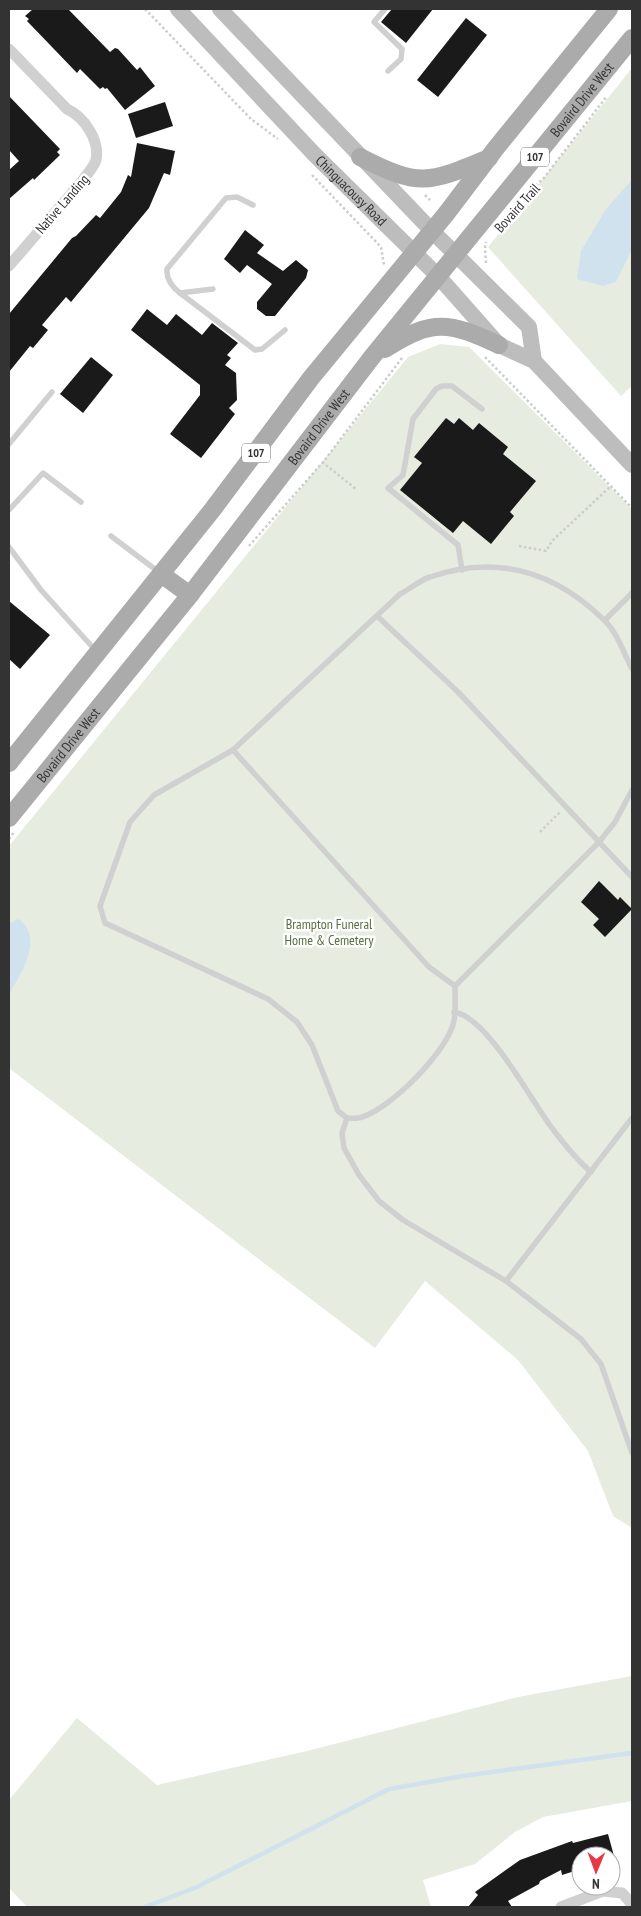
<svg xmlns="http://www.w3.org/2000/svg" width="641" height="1916" font-family="'PT Sans Narrow',sans-serif">
  <style>
    .green { fill: #e6ecdf }
    .water { fill: #cfe2ee }
    .lines { fill: none; stroke-linecap: round; stroke-linejoin: round }
    .stream { stroke: #cfe2ee; stroke-width: 4.5 }
    .building { fill: #1a1a1a }
    .path { stroke: #cdcdcd; stroke-width: 2.5; stroke-dasharray: 2.5 2.5; stroke-linecap: butt }
    .lane { stroke: #d0d0d0; stroke-width: 5.5 }
    .street { stroke: #d0d0d0; stroke-width: 11 }
    .secondary { stroke: #bdbdbd; stroke-width: 16 }
    .primary { stroke: #ababab; stroke-width: 18 }
    .labels { text-anchor: middle; stroke-width: 5; stroke-linejoin: round; paint-order: stroke }
    .shield { fill: #fff; stroke: #707070; stroke-width: 1 }
    .shield-label { font-size: 12px; font-weight: bold; fill: #333 }
    .street-label { font-size: 14px; fill: #333; stroke: #fff }
    .park-label { font-size: 14px; fill: #56703f; stroke: #fff }
  </style>
  <rect width="100%" height="100%" fill="#fff"/>
  <g class="green">
    <path d="M 632,68 L 632,386 L 621,396 L 488,247 Z"/>
    <path d="M 440,344 L 469,347 L 632,509 L 632,1528 L 613,1516 L 588,1451 L 518,1360 L 425,1281 L 375,1348 L 9,1068 L 9,846 L 408,357 Z"/>
    <path d="M 632,1676 L 632,1801 L 543,1817 L 515,1832 L 475,1864 L 423,1880 L 431,1907 L 27,1907 L 9,1888 L 9,1800 L 77,1718 L 157,1785 L 307,1751 L 518,1697 Z"/>
  </g>
  <g class="water">
    <path d="M 632,180 L 632,249 L 616,282 L 603,286 L 577,279 L 581,251 L 606,209 Z"/>
    <path d="M 19,919 C 44,939 22,972 9,994 L 9,923 Z"/>
  </g>
  <g class="lines">
    <path class="stream" d="M 145,1907 L 197,1887 L 389,1789 L 463,1776 L 632,1753"/>
  </g>
  <g class="building">
    <path d="M 33,9 L 68,9 L 110,52 L 115,48 L 118,49 L 137,70 L 140,67 L 155,86 L 125,110 L 107,88 L 105,89 L 103,87 L 100,89 L 80,69 L 77,73 L 27,21 L 29,19 L 25,16 Z"/>
    <path d="M 392,9 L 433,9 L 406,43 L 381,22 Z"/>
    <path d="M 466,18 L 487,35 L 438,97 L 417,80 Z"/>
    <path d="M 9,96 L 60,149 L 57,152 L 60,155 L 34,180 L 33,178 L 9,199 L 9,170 L 19,161 L 9,150 Z"/>
    <path d="M 165,102 L 173,126 L 136,138 L 128,114 Z"/>
    <path d="M 137,143 L 175,151 L 170,175 L 164,173 L 149,208 L 71,302 L 66,297 L 42,325 L 48,330 L 33,348 L 30,346 L 9,372 L 9,314 L 72,238 L 76,236 L 96,215 L 100,218 L 121,192 L 128,175 L 131,177 Z"/>
    <path d="M 245,230 L 264,245 L 257,253 L 283,271 L 296,260 L 308,270 L 306,278 L 275,316 L 266,316 L 257,309 L 257,302 L 272,284 L 247,265 L 240,273 L 224,259 Z"/>
    <path d="M 147,309 L 167,325 L 176,314 L 202,335 L 212,323 L 238,343 L 227,355 L 231,358 L 225,365 L 236,373 L 237,400 L 229,408 L 235,414 L 201,458 L 170,434 L 200,395 L 200,385 L 131,330 Z"/>
    <path d="M 91,357 L 113,375 L 83,413 L 60,394 Z"/>
    <path d="M 446,418 L 454,424 L 459,418 L 473,430 L 479,423 L 508,447 L 503,454 L 536,481 L 510,512 L 514,516 L 491,544 L 463,521 L 453,533 L 400,490 L 422,463 L 414,457 Z"/>
    <path d="M 9,601 L 50,635 L 20,669 L 9,659 Z"/>
    <path d="M 599,881 L 618,900 L 620,897 L 632,909 L 605,937 L 593,925 L 599,919 L 581,902 Z"/>
    <path d="M 608,1834 L 614,1856 L 578,1856 L 581,1869 L 562,1875 L 561,1870 L 540,1881 L 539,1884 L 508,1901 L 512,1907 L 468,1907 L 478,1895 L 475,1892 L 520,1860 L 572,1841 L 573,1843 Z"/>
  </g>
  <g class="lines">
    <g class="path">
      <path d="M 145,9 L 251,119 L 278,139"/>
      <path d="M 312,175 L 381,247 L 384,265"/>
      <path d="M 528,192 L 543,179 L 607,96"/>
      <path d="M 425,195 L 430,200"/>
      <path d="M 486,263 L 485,248 L 486,242"/>
      <path d="M 485,357 L 632,508"/>
      <path d="M 322,462 L 356,489"/>
      <path d="M 249,546 L 324,461 L 402,358"/>
      <path d="M 519,546 L 546,551 L 552,541 L 611,486"/>
      <path d="M 540,832 L 560,812"/>
      <path d="M 9,839 L 14,832"/>
    </g>
    <g class="lane">
      <path d="M 385,9 L 374,22 L 402,49 L 401,59 L 388,71"/>
      <path d="M 213,289 L 180,293 C 172,287 166,280 167,269 L 226,198 L 237,197 L 253,205"/>
      <path d="M 180,293 L 255,350 L 262,349 L 285,330"/>
      <path d="M 9,444 L 52,392"/>
      <path d="M 9,510 L 43,473 L 81,502"/>
      <path d="M 111,536 L 160,573"/>
      <path d="M 9,547 L 41,590 L 96,651"/>
      <path d="M 462,570 L 458,545 L 388,488 L 403,475 L 413,419 L 436,389 L 442,386 L 452,386 L 482,409"/>
      <path d="M 377,616 L 458,692 L 632,877"/>
      <path d="M 605,620 L 632,593"/>
      <path d="M 632,669 C 624,654 617,632 604,620 C 554,571 497,554 430,577 C 420,580 410,589 400,594 L 233,750 L 154,795 L 130,822 L 100,906 L 105,923 L 268,999 L 297,1022 L 312,1045 L 338,1111 L 347,1118 C 352,1118 358,1119 362,1117 C 391,1108 448,1051 454,1021 C 456,1010 455,997 455,986 L 599,842 L 615,822 L 632,790"/>
      <path d="M 233,750 L 429,967 L 455,986"/>
      <path d="M 454,1012 C 488,1017 531,1101 552,1128 C 564,1144 576,1159 591,1172"/>
      <path d="M 347,1118 L 342,1133 L 344,1148 L 359,1175 L 379,1201 L 403,1220 L 506,1281 L 581,1339 L 601,1364 L 632,1453"/>
      <path d="M 506,1281 L 632,1118"/>
    </g>
    <g class="street">
      <path d="M 9,49 L 67,109 C 84,117 100,140 96,160 C 94,167 87,174 83,180 L 9,266"/>
      <path d="M 561,1907 L 603,1891 L 622,1893 L 632,1904"/>
    </g>
    <g class="secondary">
      <path id="s1" d="M 178,9 L 315,155 L 438,276 L 499,345 L 534,361 L 632,465"/>
      <path d="M 220,9 L 432,231 L 529,327 L 534,361"/>
    </g>
    <g class="primary">
      <path d="M 360,157 C 420,188 429,183 489,158"/>
      <path d="M 385,349 C 433,318 449,322 499,345"/>
      <path d="M 161,574 L 190,595"/>
      <path d="M 9,763 L 213,509 L 311,378 L 446,214 L 496,148 L 609,9"/>
      <path id="s2" d="M 9,818 L 190,595 L 372,357 L 632,38"/>
    </g>
  </g>
  <g class="labels">
    <g class="shield">
      <rect x="521" y="147.5" width="28" height="19" rx="4"/>
      <rect x="242" y="443.5" width="28" height="19" rx="4"/>
    </g>
    <g class="shield-label">
      <text x="535" y="161">107</text>
      <text x="256" y="457">107</text>
    </g>
    <g class="street-label">
      <text dy="5" stroke="none"><textPath href="#s2" startOffset="919">Bovaird Drive West</textPath></text>
      <text dy="5" stroke="none"><textPath href="#s1" startOffset="251">Chinguacousy Road</textPath></text>
      <text transform="translate(62 204) rotate(-49)" y="5">Native Landing</text>
      <text transform="translate(517 208) rotate(-48)" y="5">Bovaird Trail</text>
      <text dy="5" stroke="none"><textPath href="#s2" startOffset="499">Bovaird Drive West</textPath></text>
      <text dy="5" stroke="none"><textPath href="#s2" startOffset="94">Bovaird Drive West</textPath></text>
    </g>
    <g class="park-label">
      <text x="329" y="929">Brampton Funeral<tspan x="329" dy="16">Home &amp; Cemetery</tspan></text>
    </g>
  </g>
  <rect width="641" height="1916" fill="none" stroke="#333333" stroke-width="20"/>
  <g transform="translate(596 1871) rotate(181)"><circle r="24" fill="#ffffff" stroke="#adadad"/>
  <path d="M0-4L9 19L0 12L-9 19Z" fill="#e63946"/>
  <text y="-8" font-size="14" font-weight="bold" text-anchor="middle" fill="#333333">N</text>
  </g>
</svg>
